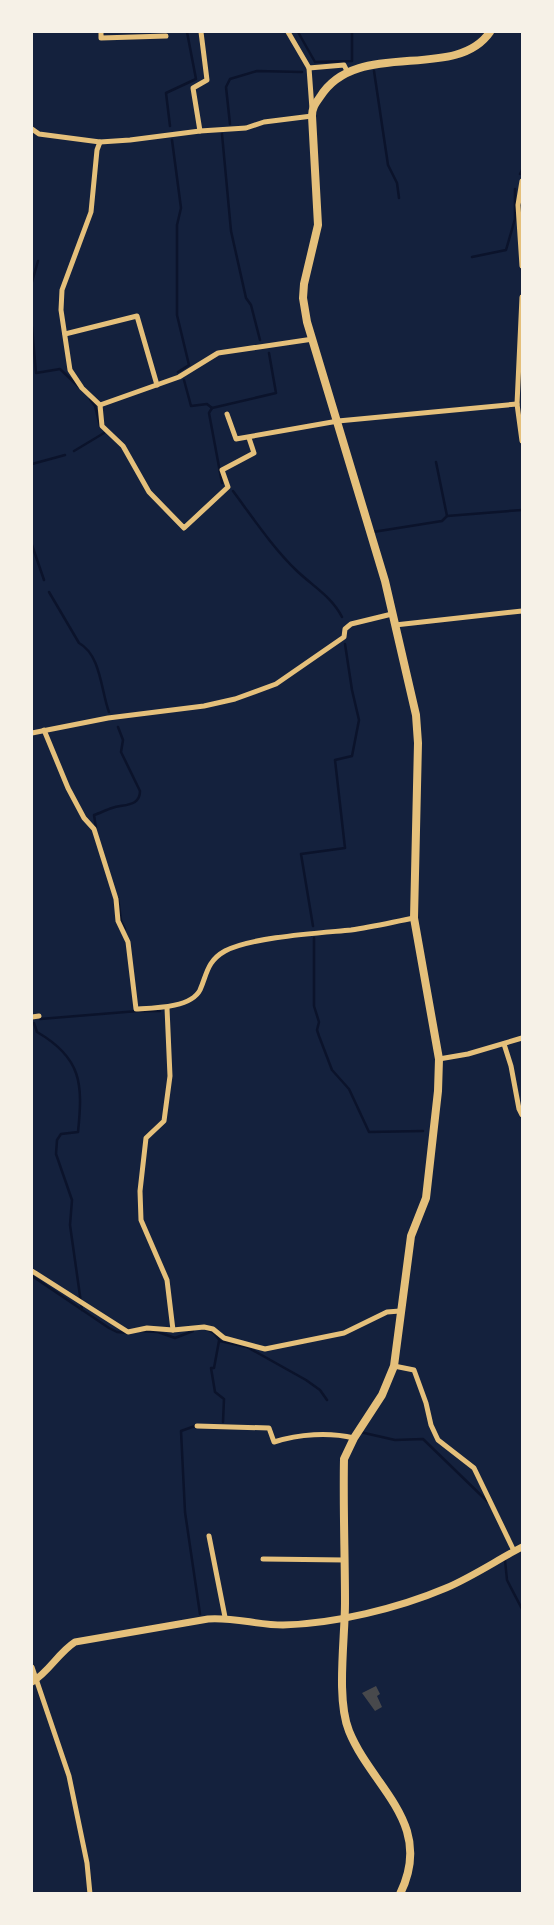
<svg xmlns="http://www.w3.org/2000/svg" width="554" height="1925" font-family="'Work Sans',sans-serif">
  <style>
    .lines { fill: none; stroke-linecap: round; stroke-linejoin: round }
    .stream { stroke: #0b132b; stroke-width: 2.5 }
    .building { fill: #48494c }
    .minor { stroke: #e5c07b; stroke-width: 5 }
    .tertiary { stroke: #e5c07b; stroke-width: 7 }
    .secondary { stroke: #e5c07b; stroke-width: 8 }
  </style>
  <rect width="100%" height="100%" fill="#14213d"/>
  <g class="lines">
    <g class="stream">
      <path d="M 298,32 L 315,62 L 352,61 L 352,32"/>
      <path d="M 374,71 L 388,165 L 397,183 L 399,198"/>
      <path d="M 230,124 L 226,87 L 230,79 L 257,71 L 302,72"/>
      <path d="M 170,126 L 166,93 L 196,79 L 187,32"/>
      <path d="M 222,134 L 231,231 L 246,298 L 251,305 L 260,340"/>
      <path d="M 172,140 L 181,208 L 177,225 L 177,315 L 189,365 L 178,372"/>
      <path d="M 520,174 L 522,170"/>
      <path d="M 472,257 L 506,250 L 515,219 L 515,189"/>
      <path d="M 32,282 L 38,261"/>
      <path d="M 32,327 L 36,373 L 60,369 L 79,387"/>
      <path d="M 184,380 L 191,406 L 207,404 L 212,408 L 209,413 L 222,483"/>
      <path d="M 90,399 L 95,406 L 100,426"/>
      <path d="M 212,408 L 276,393 L 269,353"/>
      <path d="M 74,451 L 104,433"/>
      <path d="M 436,462 L 447,516 L 522,510"/>
      <path d="M 32,464 L 65,455"/>
      <path d="M 233,491 C 253,518 273,548 297,571 C 314,587 332,597 342,617"/>
      <path d="M 373,532 L 442,521 L 447,516"/>
      <path d="M 32,545 L 44,580"/>
      <path d="M 49,592 L 79,643 C 101,655 101,691 109,712"/>
      <path d="M 96,828 L 94,815 C 100,813 106,810 112,808 C 124,804 140,807 140,791 L 121,752 L 123,740 L 118,727"/>
      <path d="M 118,898 L 121,921 L 125,929"/>
      <path d="M 313,926 L 301,854 L 345,848 L 335,760 L 352,756 L 359,720 L 352,690 L 345,644"/>
      <path d="M 314,938 L 314,1006 L 319,1022 L 317,1030 L 319,1036 L 332,1070 L 349,1089 L 369,1132 L 423,1131"/>
      <path d="M 40,1019 L 138,1011 L 160,1011"/>
      <path d="M 34,1023 L 37,1032 C 82,1058 83,1084 78,1132 L 61,1134 L 57,1140 L 56,1154 L 72,1200 L 70,1225 L 82,1310"/>
      <path d="M 32,1276 L 109,1328 L 117,1332 L 129,1333"/>
      <path d="M 206,1329 L 214,1333 L 220,1341 L 247,1347 L 306,1380 L 320,1390 L 327,1400"/>
      <path d="M 142,1331 L 158,1332 L 175,1338 L 193,1331"/>
      <path d="M 219,1341 L 214,1368 L 211,1368 L 215,1392 L 224,1399 L 223,1422"/>
      <path d="M 195,1426 L 181,1431 L 185,1512 L 200,1614"/>
      <path d="M 360,1432 L 395,1440 L 423,1439 L 488,1502"/>
      <path d="M 505,1560 L 507,1580 L 522,1609"/>
    </g>
  </g>
  <path class="building" d="M 376,1686 L 380,1694 L 377,1696 L 382,1707 L 375,1711 L 362,1693 Z"/>
  <g class="lines">
    <g class="minor">
      <path d="M 101,32 L 101,38 L 166,36"/>
      <path d="M 288,32 L 309,68 L 312,109"/>
      <path d="M 309,68 L 344,65 L 347,71"/>
      <path d="M 32,129 L 39,134 L 100,142 L 130,140 L 200,131 L 246,128 L 264,122 L 312,116"/>
      <path d="M 200,131 L 193,88 L 207,80 L 201,32"/>
      <path d="M 100,142 L 97,150 L 91,212 L 62,290 L 61,310 L 70,370 L 82,388 L 100,405 L 102,426 L 123,446 L 149,492 L 184,528 L 228,487 L 222,470 L 254,453 L 249,438"/>
      <path d="M 522,181 L 518,205 L 522,266"/>
      <path d="M 522,297 L 517,404 L 522,441"/>
      <path d="M 65,334 L 137,316 L 157,385"/>
      <path d="M 100,405 L 179,377 L 218,353 L 313,339"/>
      <path d="M 227,414 L 236,439 L 338,421 L 517,404"/>
      <path d="M 395,625 L 522,611"/>
      <path d="M 44,730 L 68,788 L 84,818 L 94,829 L 116,899 L 118,921 L 128,942 L 136,1009 C 153,1008 191,1008 200,990 C 207,974 207,961 225,951 C 251,937 320,933 351,930 C 372,927 393,922 414,918"/>
      <path d="M 32,733 L 108,718 L 204,706 L 235,699 L 276,684 L 344,637 L 345,629 L 351,624 L 392,614"/>
      <path d="M 167,1008 L 170,1076 L 164,1121 L 146,1138 L 140,1191 L 141,1220 L 167,1280 L 173,1330"/>
      <path d="M 32,1017 L 39,1016"/>
      <path d="M 504,1044 L 511,1066 L 519,1109 L 522,1115"/>
      <path d="M 439,1059 L 468,1054 L 522,1038"/>
      <path d="M 32,1271 L 128,1332 L 147,1328 L 173,1330 L 204,1327 L 213,1329 L 224,1338 L 265,1349 L 344,1333 L 387,1312 L 400,1311"/>
      <path d="M 394,1366 L 414,1370 L 426,1403 L 431,1425 L 438,1440 L 474,1468 L 514,1551"/>
      <path d="M 197,1426 L 269,1428 L 274,1442 C 299,1434 329,1432 354,1438"/>
      <path d="M 209,1536 L 225,1617"/>
      <path d="M 263,1559 L 345,1560"/>
      <path d="M 32,1667 L 69,1776 L 87,1863 L 90,1894"/>
    </g>
    <path class="tertiary" d="M 32,1682 C 49,1672 58,1653 75,1642 L 208,1619 C 233,1617 258,1625 283,1625 C 334,1624 399,1608 446,1588 C 472,1577 497,1560 522,1547"/>
    <path class="secondary" d="M 400,1894 C 435,1823 372,1788 349,1731 C 336,1699 345,1639 345,1603 C 345,1555 343,1507 344,1459 L 354,1438 L 382,1395 L 394,1366 L 411,1236 L 426,1198 L 438,1091 L 439,1059 L 414,918 L 418,743 L 416,715 L 385,581 L 307,322 L 303,298 L 304,284 L 318,225 L 312,116 C 312,108 315,104 320,97 C 357,37 455,83 490,32"/>
  </g>
  <rect width="554" height="1925" fill="none" stroke="#f6f1e7" stroke-width="66"/>
</svg>
